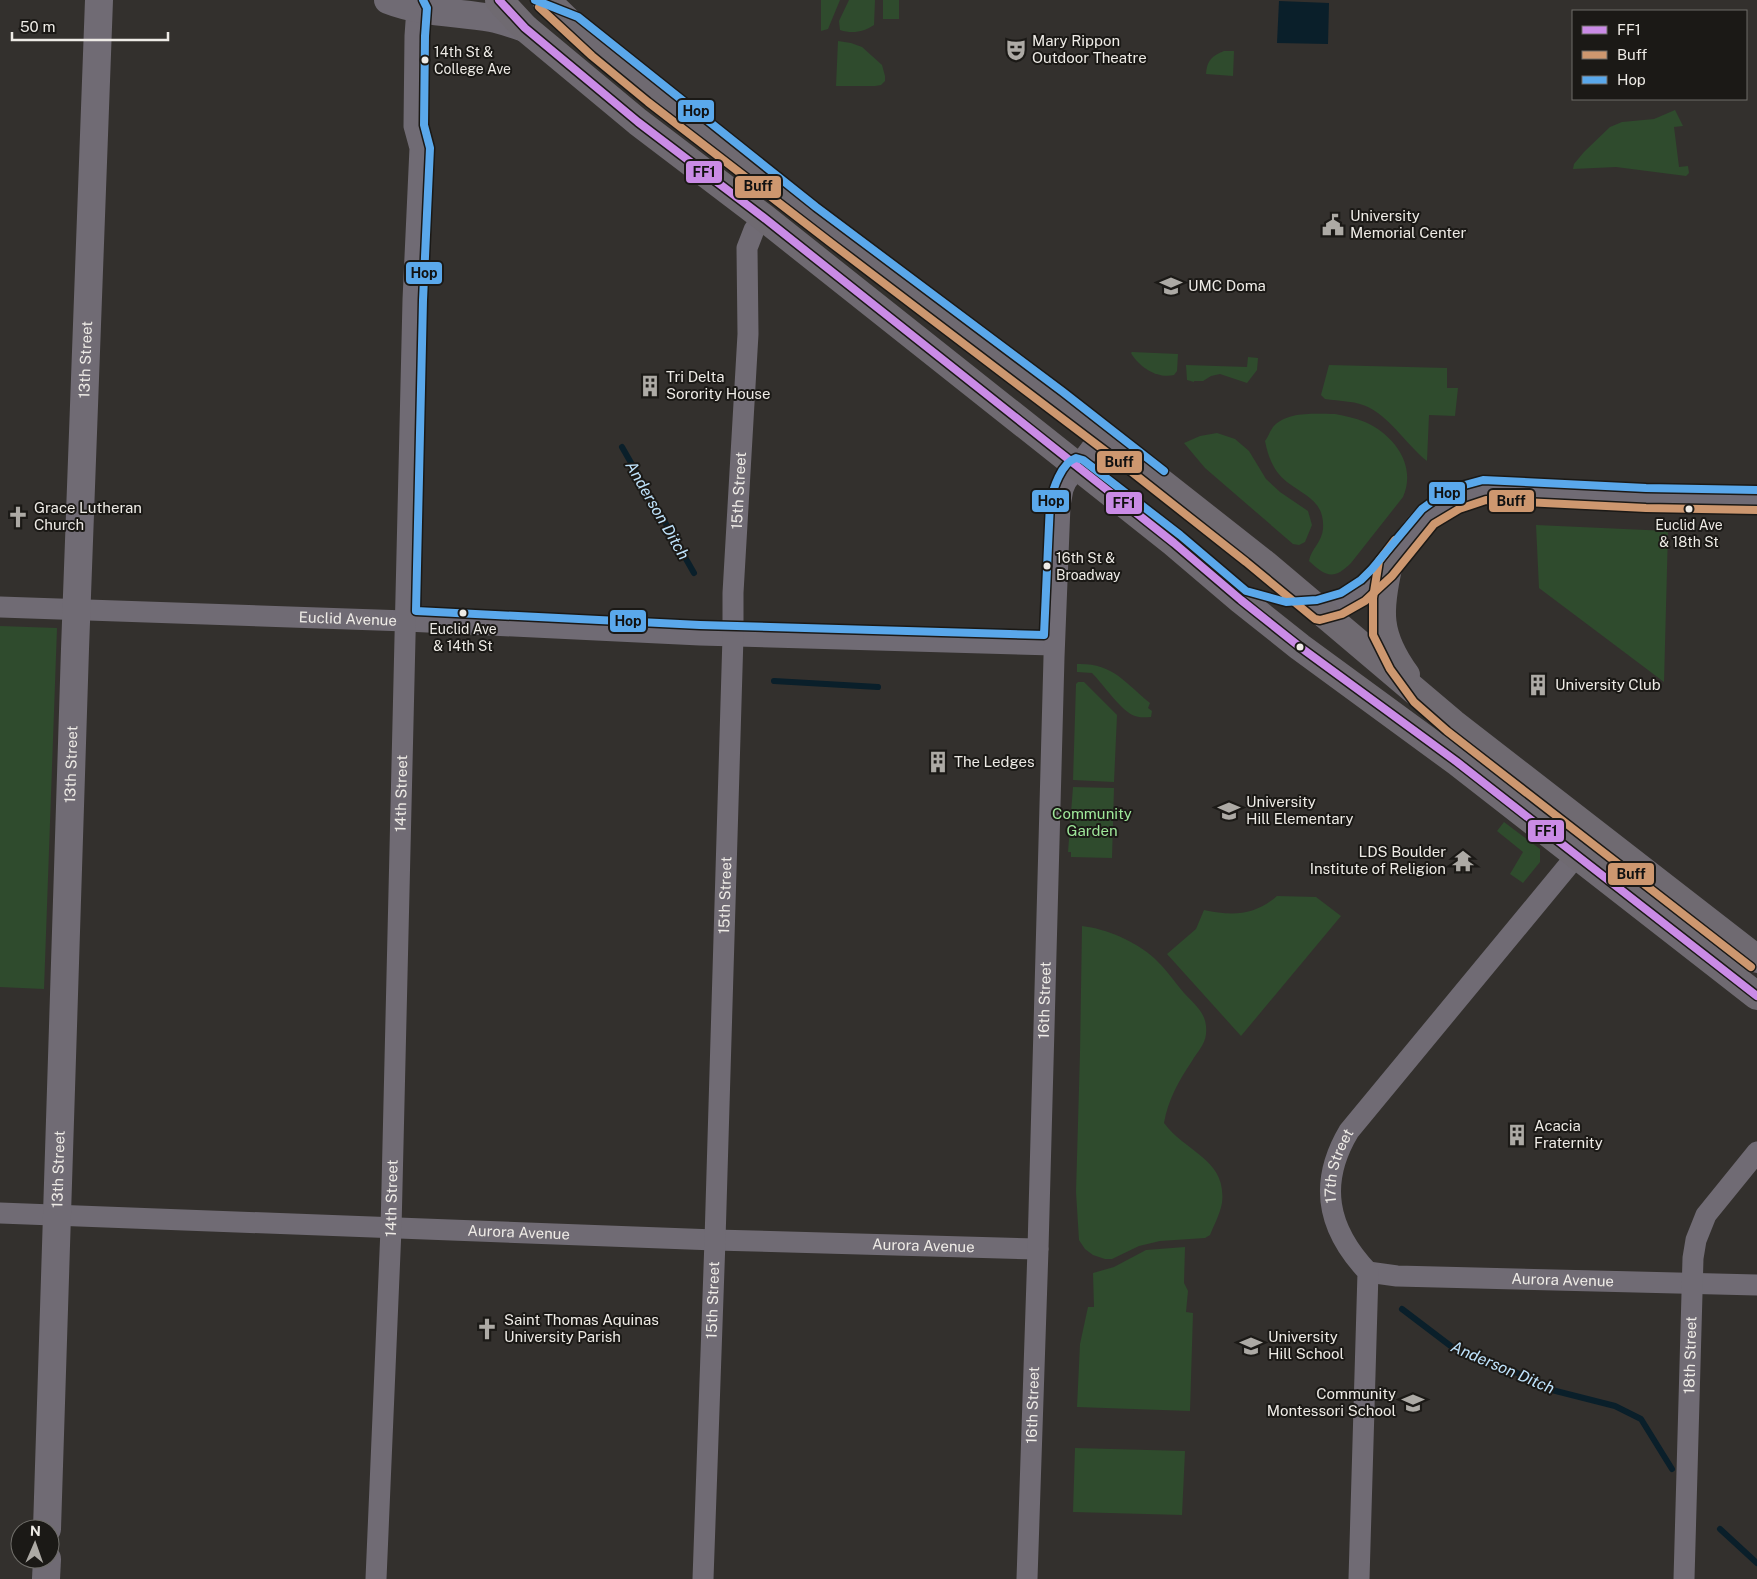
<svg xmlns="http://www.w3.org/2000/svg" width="1757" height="1579" font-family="'Public Sans',sans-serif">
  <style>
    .green { fill: #2f4b2d }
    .water { fill: #0a1f2a }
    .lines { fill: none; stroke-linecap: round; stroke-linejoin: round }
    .stream { stroke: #0a1f2a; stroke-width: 6 }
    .minor { stroke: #706b74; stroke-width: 21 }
    .tertiary { stroke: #706b74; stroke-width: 28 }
    .primary { stroke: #6f6a71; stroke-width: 28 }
    .bus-1-casing { stroke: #1b1916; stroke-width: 11 }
    .bus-2-casing { stroke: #1b1916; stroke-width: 11 }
    .bus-3-casing { stroke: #1b1916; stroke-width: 11 }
    .bus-1 { stroke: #ca8be6; stroke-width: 8 }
    .bus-2 { stroke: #cd976f; stroke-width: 8 }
    .bus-3 { stroke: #5aa8eb; stroke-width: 8 }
    .bus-dot { fill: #eeebe6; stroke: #1b1916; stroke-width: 2 }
    .labels { text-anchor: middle; stroke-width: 4; stroke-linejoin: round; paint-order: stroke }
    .bus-label { font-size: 14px; fill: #eeebe6; stroke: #1b1916; text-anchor: start }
    .poi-label { font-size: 15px; fill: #eeebe6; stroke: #1b1916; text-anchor: start }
    .street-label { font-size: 15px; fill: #eeebe6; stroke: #1b1916 }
    .park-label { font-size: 15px; fill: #9fe89a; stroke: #1b1916 }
    .water-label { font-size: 16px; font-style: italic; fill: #bfe3fc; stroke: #1b1916 }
    .line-badge { stroke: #1b1916; stroke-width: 2 }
    .pale-badge-label { font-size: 14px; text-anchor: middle; font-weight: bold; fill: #111 }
  </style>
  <rect width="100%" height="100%" fill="#33302d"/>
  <g class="green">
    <path d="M 821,0 L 840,0 L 828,29 L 821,31 Z"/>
    <path d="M 849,0 L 875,0 L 874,25 C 864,32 852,34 840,30 L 839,21 Z"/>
    <rect x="883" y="0" width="16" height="19"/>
    <path d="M 838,41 L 851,43 L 862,47 L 882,65 L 885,76 L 885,81 L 881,85 L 875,86 L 836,86 Z"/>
    <path d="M 1224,51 L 1234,51 L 1233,76 L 1206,74 C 1207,60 1212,56 1224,51 Z"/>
    <path d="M 1675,110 L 1683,126 L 1674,127 L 1679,167 L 1688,166 L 1689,173 L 1686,176 L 1616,167 L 1573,169 L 1574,164 L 1584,152 L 1610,127 L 1622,122 L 1654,119 Z"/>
    <path d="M 1132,352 L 1178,354 L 1177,371 L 1174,375 C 1158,379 1140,368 1131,353 Z"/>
    <path d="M 1248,357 L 1258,358 L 1257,370 L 1247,383 L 1220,374 L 1211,376 L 1203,381 L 1194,381 L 1194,382 L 1187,380 L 1186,365 L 1247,367 Z"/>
    <path d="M 1329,365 L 1447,368 L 1447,388 L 1458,388 L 1455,416 L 1429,415 L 1427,461 C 1407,445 1393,421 1370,408 C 1358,401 1339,401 1325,399 L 1321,395 Z"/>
    <path d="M 1335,414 C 1345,416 1355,418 1365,422 C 1394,435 1417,465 1403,497 L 1351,563 C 1334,580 1326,577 1309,561 C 1311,549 1322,542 1323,529 C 1325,501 1305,496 1287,482 C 1274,472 1268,457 1265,441 C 1268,437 1270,431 1273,427 C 1287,411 1315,414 1335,414 Z"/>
    <path d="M 1217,433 L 1235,439 L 1249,451 L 1266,479 L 1280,492 L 1308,511 L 1312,525 L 1305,542 L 1299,545 L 1293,544 L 1205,468 L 1184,443 L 1200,436 Z"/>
    <path d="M 1536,525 L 1668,531 L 1664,682 L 1539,588 Z"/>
    <path d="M 0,626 L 57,628 L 44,989 L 0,987 Z"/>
    <path d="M 1077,664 C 1113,663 1124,682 1150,703 L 1148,708 L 1152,711 L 1151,717 C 1146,717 1140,718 1135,716 C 1122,712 1103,684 1092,673 L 1077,672 Z"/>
    <path d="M 1078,682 L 1084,682 L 1117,715 L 1114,782 L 1073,780 L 1076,684 Z"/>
    <path d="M 1073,787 L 1114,788 L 1112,858 L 1071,857 L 1071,852 L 1068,852 Z"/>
    <path d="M 1504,822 L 1540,849 L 1540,862 L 1523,883 L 1510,874 L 1523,852 L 1497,831 Z"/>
    <path d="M 1277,896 L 1316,897 L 1341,916 L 1241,1036 L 1167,954 L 1196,929 L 1204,910 C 1232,916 1254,916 1277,896 Z"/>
    <path d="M 1082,926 C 1107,929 1135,941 1154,958 C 1165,968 1174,981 1184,993 C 1196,1006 1208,1014 1206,1034 C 1205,1045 1197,1052 1192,1061 C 1179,1080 1168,1100 1164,1123 C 1186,1153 1227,1159 1222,1203 C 1220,1214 1214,1225 1210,1235 L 1205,1238 L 1160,1241 L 1139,1246 L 1112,1259 L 1105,1259 L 1093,1255 L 1085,1249 L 1079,1240 L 1076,1192 L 1080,1053 Z"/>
    <path d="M 1185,1247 L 1184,1283 L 1188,1291 L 1186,1312 L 1193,1313 L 1190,1411 L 1077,1407 L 1080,1344 L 1088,1307 L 1094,1307 L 1093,1273 L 1114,1267 L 1146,1250 Z"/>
    <path d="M 1075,1448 L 1185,1451 L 1182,1515 L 1073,1512 Z"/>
  </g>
  <path class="water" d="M 1279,1 L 1329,3 L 1328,44 L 1277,43 Z"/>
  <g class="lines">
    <g class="stream">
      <path d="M 622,447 L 694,573"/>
      <path d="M 774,681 L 878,687"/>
      <path d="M 1402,1309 L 1452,1347 L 1510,1369 L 1544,1388 L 1615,1406 L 1641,1419 L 1672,1469"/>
      <path d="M 1720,1529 L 1757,1563"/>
    </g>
    <g class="minor">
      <path id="s1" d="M 0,607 L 406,621 L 700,635 L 1054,645"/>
      <path id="s2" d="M 0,1213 L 715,1240 L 1038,1249"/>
      <path id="s3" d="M 1368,1272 L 1397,1276 L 1757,1285"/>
      <path id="s4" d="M 376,1579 L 391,1229 L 413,300 L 420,148 L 414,126 L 415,36 L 417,8"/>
      <path id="s5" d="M 703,1579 L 715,1240 L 733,636 L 733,593 L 748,334 L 747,248 L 754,230 L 763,217"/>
      <path id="s6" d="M 1027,1579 L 1038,1249 L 1054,657 L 1060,505 L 1063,489 L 1066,482 L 1101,435"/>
      <path id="s7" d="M 1359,1579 L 1368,1272 C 1327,1229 1318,1183 1349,1131 L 1577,855"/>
      <path id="s8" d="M 1684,1579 L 1693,1258 L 1696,1240 L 1706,1215 L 1757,1152"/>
    </g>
    <g class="tertiary">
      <path d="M 388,0 C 421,13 457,12 491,18 C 503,20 514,25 525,28"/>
      <path d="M 1319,610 C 1327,608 1337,606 1345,602 C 1365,592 1382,574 1396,556 C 1406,543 1415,529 1427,517 C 1443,503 1465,495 1485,490 L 1646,498 L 1757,500"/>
      <path id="s9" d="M 47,1529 L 75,649 L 99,0"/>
      <path d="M 46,1579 L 47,1559"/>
    </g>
    <g class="primary">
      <path d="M 499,0 L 525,28 L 638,122 L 763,217 L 1174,543 L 1241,600 L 1300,647 L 1457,762 L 1757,996"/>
      <path d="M 546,0 L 572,25 L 704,132 L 844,241 L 1101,435 L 1265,564 L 1453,723 L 1757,959"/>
      <path d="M 1389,564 C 1378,611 1377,635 1406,675"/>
    </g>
    <g class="bus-1-casing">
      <path id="bus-1" d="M 499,0 L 525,28 L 638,122 L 763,217 L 1174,543 L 1241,600 L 1300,647 L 1457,762 L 1757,996"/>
    </g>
    <g class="bus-2-casing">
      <g id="bus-2">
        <path d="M 539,7 L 592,56 L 648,102 L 831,243 L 1109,454 L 1246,562 L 1315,619 L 1320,620 L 1342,614 L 1365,601 L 1392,576 L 1434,524 L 1459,509 L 1486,500 L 1646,508 L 1757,510"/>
        <path d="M 1395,540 L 1379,561 L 1373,598 L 1373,635 L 1390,669 L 1414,702 L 1447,731 L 1751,967"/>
      </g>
    </g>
    <g class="bus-3-casing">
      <g id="bus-3">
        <path d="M 423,0 L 427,8 L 425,36 L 424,125 L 430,148 L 423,300 L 416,611 L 700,625 L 1044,635 L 1050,503 C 1053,489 1061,463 1076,458 L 1083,460 L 1180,535 L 1246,591 L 1286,602 L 1317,600 L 1341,593 L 1361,580 L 1372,569 L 1422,509 L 1440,496 L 1461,486 L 1483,480 L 1646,488 L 1757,490"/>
        <path d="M 535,0 L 578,17 L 816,207 L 1063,392 L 1164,471"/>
      </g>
    </g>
    <use href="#bus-1" class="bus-1"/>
    <use href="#bus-2" class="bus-2"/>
    <use href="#bus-3" class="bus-3"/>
  </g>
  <defs>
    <g id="theatre-bare" transform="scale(1.725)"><path d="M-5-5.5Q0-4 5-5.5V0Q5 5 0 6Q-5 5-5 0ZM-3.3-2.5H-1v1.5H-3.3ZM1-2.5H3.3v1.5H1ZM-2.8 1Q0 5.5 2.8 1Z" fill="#adaaa5" stroke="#1b1916" stroke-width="2.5" paint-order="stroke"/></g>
    <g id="civic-bare" transform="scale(1.725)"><path d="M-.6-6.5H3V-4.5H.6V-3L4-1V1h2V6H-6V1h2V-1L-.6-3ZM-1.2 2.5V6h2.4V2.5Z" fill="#adaaa5" stroke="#1b1916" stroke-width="2.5" paint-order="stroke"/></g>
    <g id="university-bare" transform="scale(1.725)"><path d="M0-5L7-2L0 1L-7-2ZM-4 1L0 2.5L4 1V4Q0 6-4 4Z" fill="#adaaa5" stroke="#1b1916" stroke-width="2.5" paint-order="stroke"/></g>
    <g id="building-bare" transform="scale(1.725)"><path d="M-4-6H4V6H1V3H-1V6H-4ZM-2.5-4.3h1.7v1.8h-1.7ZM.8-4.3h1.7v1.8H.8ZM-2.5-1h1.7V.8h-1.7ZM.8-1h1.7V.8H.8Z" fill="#adaaa5" stroke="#1b1916" stroke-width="2.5" paint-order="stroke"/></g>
    <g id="church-bare" transform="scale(1.725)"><path d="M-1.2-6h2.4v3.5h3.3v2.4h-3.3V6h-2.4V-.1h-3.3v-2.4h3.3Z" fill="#adaaa5" stroke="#1b1916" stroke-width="2.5" paint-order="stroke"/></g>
    <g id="school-bare" transform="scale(1.725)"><path d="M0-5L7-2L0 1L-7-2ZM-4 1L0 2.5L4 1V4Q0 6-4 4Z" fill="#adaaa5" stroke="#1b1916" stroke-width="2.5" paint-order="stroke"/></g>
    <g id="temple-bare" transform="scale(1.725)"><path d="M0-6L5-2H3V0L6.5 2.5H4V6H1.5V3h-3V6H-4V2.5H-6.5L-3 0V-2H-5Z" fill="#adaaa5" stroke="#1b1916" stroke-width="2.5" paint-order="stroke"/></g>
  </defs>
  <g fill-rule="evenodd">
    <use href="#theatre-bare" x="1016" y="50"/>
    <use href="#civic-bare" x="1333" y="225"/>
    <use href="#university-bare" x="1171" y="286"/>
    <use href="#building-bare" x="650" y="386"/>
    <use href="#church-bare" x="18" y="517"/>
    <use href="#building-bare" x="1538" y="685"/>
    <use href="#building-bare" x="938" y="762"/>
    <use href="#school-bare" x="1229" y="811"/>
    <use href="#temple-bare" x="1463" y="861"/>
    <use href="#building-bare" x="1517" y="1135"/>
    <use href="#church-bare" x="487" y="1329"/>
    <use href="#school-bare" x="1251" y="1346"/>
    <use href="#school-bare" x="1413" y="1403"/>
  </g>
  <g class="bus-dot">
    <circle cx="425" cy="60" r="4.5"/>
    <circle cx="1689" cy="509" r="4.5"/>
    <circle cx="1047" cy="566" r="4.5"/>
    <circle cx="463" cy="613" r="4.5"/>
    <circle cx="1300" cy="647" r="4.5"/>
  </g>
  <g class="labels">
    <g class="bus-label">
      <text x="434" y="57">14th St &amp;<tspan x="434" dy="17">College Ave</tspan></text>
      <text x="1689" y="530" text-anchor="middle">Euclid Ave<tspan x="1689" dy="17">&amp; 18th St</tspan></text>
      <text x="1056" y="563">16th St &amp;<tspan x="1056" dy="17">Broadway</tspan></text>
      <text x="463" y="634" text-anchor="middle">Euclid Ave<tspan x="463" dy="17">&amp; 14th St</tspan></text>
    </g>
    <g class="poi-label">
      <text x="1032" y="46">Mary Rippon<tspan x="1032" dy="17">Outdoor Theatre</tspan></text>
      <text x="1350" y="221">University<tspan x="1350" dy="17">Memorial Center</tspan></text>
      <text x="1188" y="291">UMC Doma</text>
      <text x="666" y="382">Tri Delta<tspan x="666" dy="17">Sorority House</tspan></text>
      <text x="34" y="513">Grace Lutheran<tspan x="34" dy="17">Church</tspan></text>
      <text x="1555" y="690">University Club</text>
      <text x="954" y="767">The Ledges</text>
      <text x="1246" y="807">University<tspan x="1246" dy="17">Hill Elementary</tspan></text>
      <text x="1446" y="857" text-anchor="end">LDS Boulder<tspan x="1446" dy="17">Institute of Religion</tspan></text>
      <text x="1534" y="1131">Acacia<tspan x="1534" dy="17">Fraternity</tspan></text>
      <text x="504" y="1325">Saint Thomas Aquinas<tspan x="504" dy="17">University Parish</tspan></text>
      <text x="1268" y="1342">University<tspan x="1268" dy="17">Hill School</tspan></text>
      <text x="1396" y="1399" text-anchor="end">Community<tspan x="1396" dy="17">Montessori School</tspan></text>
    </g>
    <g class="street-label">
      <text dy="5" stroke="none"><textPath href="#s9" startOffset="1170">13th Street</textPath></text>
      <text dy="5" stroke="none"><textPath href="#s5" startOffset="1089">15th Street</textPath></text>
      <text dy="5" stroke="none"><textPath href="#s1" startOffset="348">Euclid Avenue</textPath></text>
      <text dy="5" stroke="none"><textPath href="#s9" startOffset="765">13th Street</textPath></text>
      <text dy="5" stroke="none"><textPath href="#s4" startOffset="786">14th Street</textPath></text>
      <text dy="5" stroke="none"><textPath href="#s5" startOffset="684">15th Street</textPath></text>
      <text dy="5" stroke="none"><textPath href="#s6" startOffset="579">16th Street</textPath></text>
      <text dy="5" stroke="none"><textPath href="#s7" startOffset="425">17th Street</textPath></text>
      <text dy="5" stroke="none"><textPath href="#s9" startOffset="360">13th Street</textPath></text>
      <text dy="5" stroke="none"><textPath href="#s4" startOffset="381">14th Street</textPath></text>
      <text dy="5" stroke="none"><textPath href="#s2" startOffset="519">Aurora Avenue</textPath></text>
      <text dy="5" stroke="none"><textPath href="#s2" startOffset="924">Aurora Avenue</textPath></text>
      <text dy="5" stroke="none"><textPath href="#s3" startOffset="195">Aurora Avenue</textPath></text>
      <text dy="5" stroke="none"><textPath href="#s5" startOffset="279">15th Street</textPath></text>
      <text dy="5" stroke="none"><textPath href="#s8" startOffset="224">18th Street</textPath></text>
      <text dy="5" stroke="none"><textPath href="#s6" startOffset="174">16th Street</textPath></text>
    </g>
    <g class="park-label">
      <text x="1092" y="819">Community<tspan x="1092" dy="17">Garden</tspan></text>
    </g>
    <g class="water-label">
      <text transform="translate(658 510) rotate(60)" y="6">Anderson Ditch</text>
      <text transform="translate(1503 1367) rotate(23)" y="6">Anderson Ditch</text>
    </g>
  </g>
  <g class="line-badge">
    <rect x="677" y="99" width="38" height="24" rx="5" fill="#5aa8eb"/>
    <rect x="685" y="160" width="38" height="24" rx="5" fill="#ca8be6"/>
    <rect x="734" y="175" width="48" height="24" rx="5" fill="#cd976f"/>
    <rect x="405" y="261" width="38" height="24" rx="5" fill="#5aa8eb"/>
    <rect x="1096" y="450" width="47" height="24" rx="5" fill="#cd976f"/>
    <rect x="1428" y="481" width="38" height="24" rx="5" fill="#5aa8eb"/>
    <rect x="1031" y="489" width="39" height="24" rx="5" fill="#5aa8eb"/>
    <rect x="1488" y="489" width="47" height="24" rx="5" fill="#cd976f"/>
    <rect x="1105" y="491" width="38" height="24" rx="5" fill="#ca8be6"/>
    <rect x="609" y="609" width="38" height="24" rx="5" fill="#5aa8eb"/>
    <rect x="1527" y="819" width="38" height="24" rx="5" fill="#ca8be6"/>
    <rect x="1607" y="862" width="48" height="24" rx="5" fill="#cd976f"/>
  </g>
  <g class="pale-badge-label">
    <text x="696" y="116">Hop</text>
    <text x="704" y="177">FF1</text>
    <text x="758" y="191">Buff</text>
    <text x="424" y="278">Hop</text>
    <text x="1119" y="467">Buff</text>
    <text x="1447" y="498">Hop</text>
    <text x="1051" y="506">Hop</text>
    <text x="1511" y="506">Buff</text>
    <text x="1124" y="508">FF1</text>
    <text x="628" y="626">Hop</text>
    <text x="1546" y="836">FF1</text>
    <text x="1631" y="879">Buff</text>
  </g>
  <rect x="1572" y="10" width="175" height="90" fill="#1b1916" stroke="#6f6d69"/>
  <rect x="1582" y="26" width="25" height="8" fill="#ca8be6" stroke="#6f6d69"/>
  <text x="1617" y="35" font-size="15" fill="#eeebe6">FF1</text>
  <rect x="1582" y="51" width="25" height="8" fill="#cd976f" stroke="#6f6d69"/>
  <text x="1617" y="60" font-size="15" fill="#eeebe6">Buff</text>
  <rect x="1582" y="76" width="25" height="8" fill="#5aa8eb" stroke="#6f6d69"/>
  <text x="1617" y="85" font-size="15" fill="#eeebe6">Hop</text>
  <g transform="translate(35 1544) rotate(2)"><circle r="24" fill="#1b1916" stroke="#6f6d69"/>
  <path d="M0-4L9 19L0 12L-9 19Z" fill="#adaaa5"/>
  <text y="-8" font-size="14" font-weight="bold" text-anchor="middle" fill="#eeebe6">N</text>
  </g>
  <path d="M12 32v8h156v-8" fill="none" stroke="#eeebe6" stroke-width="2.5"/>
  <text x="20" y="32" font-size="15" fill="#eeebe6" stroke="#1b1916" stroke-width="4" paint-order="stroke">50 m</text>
</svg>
